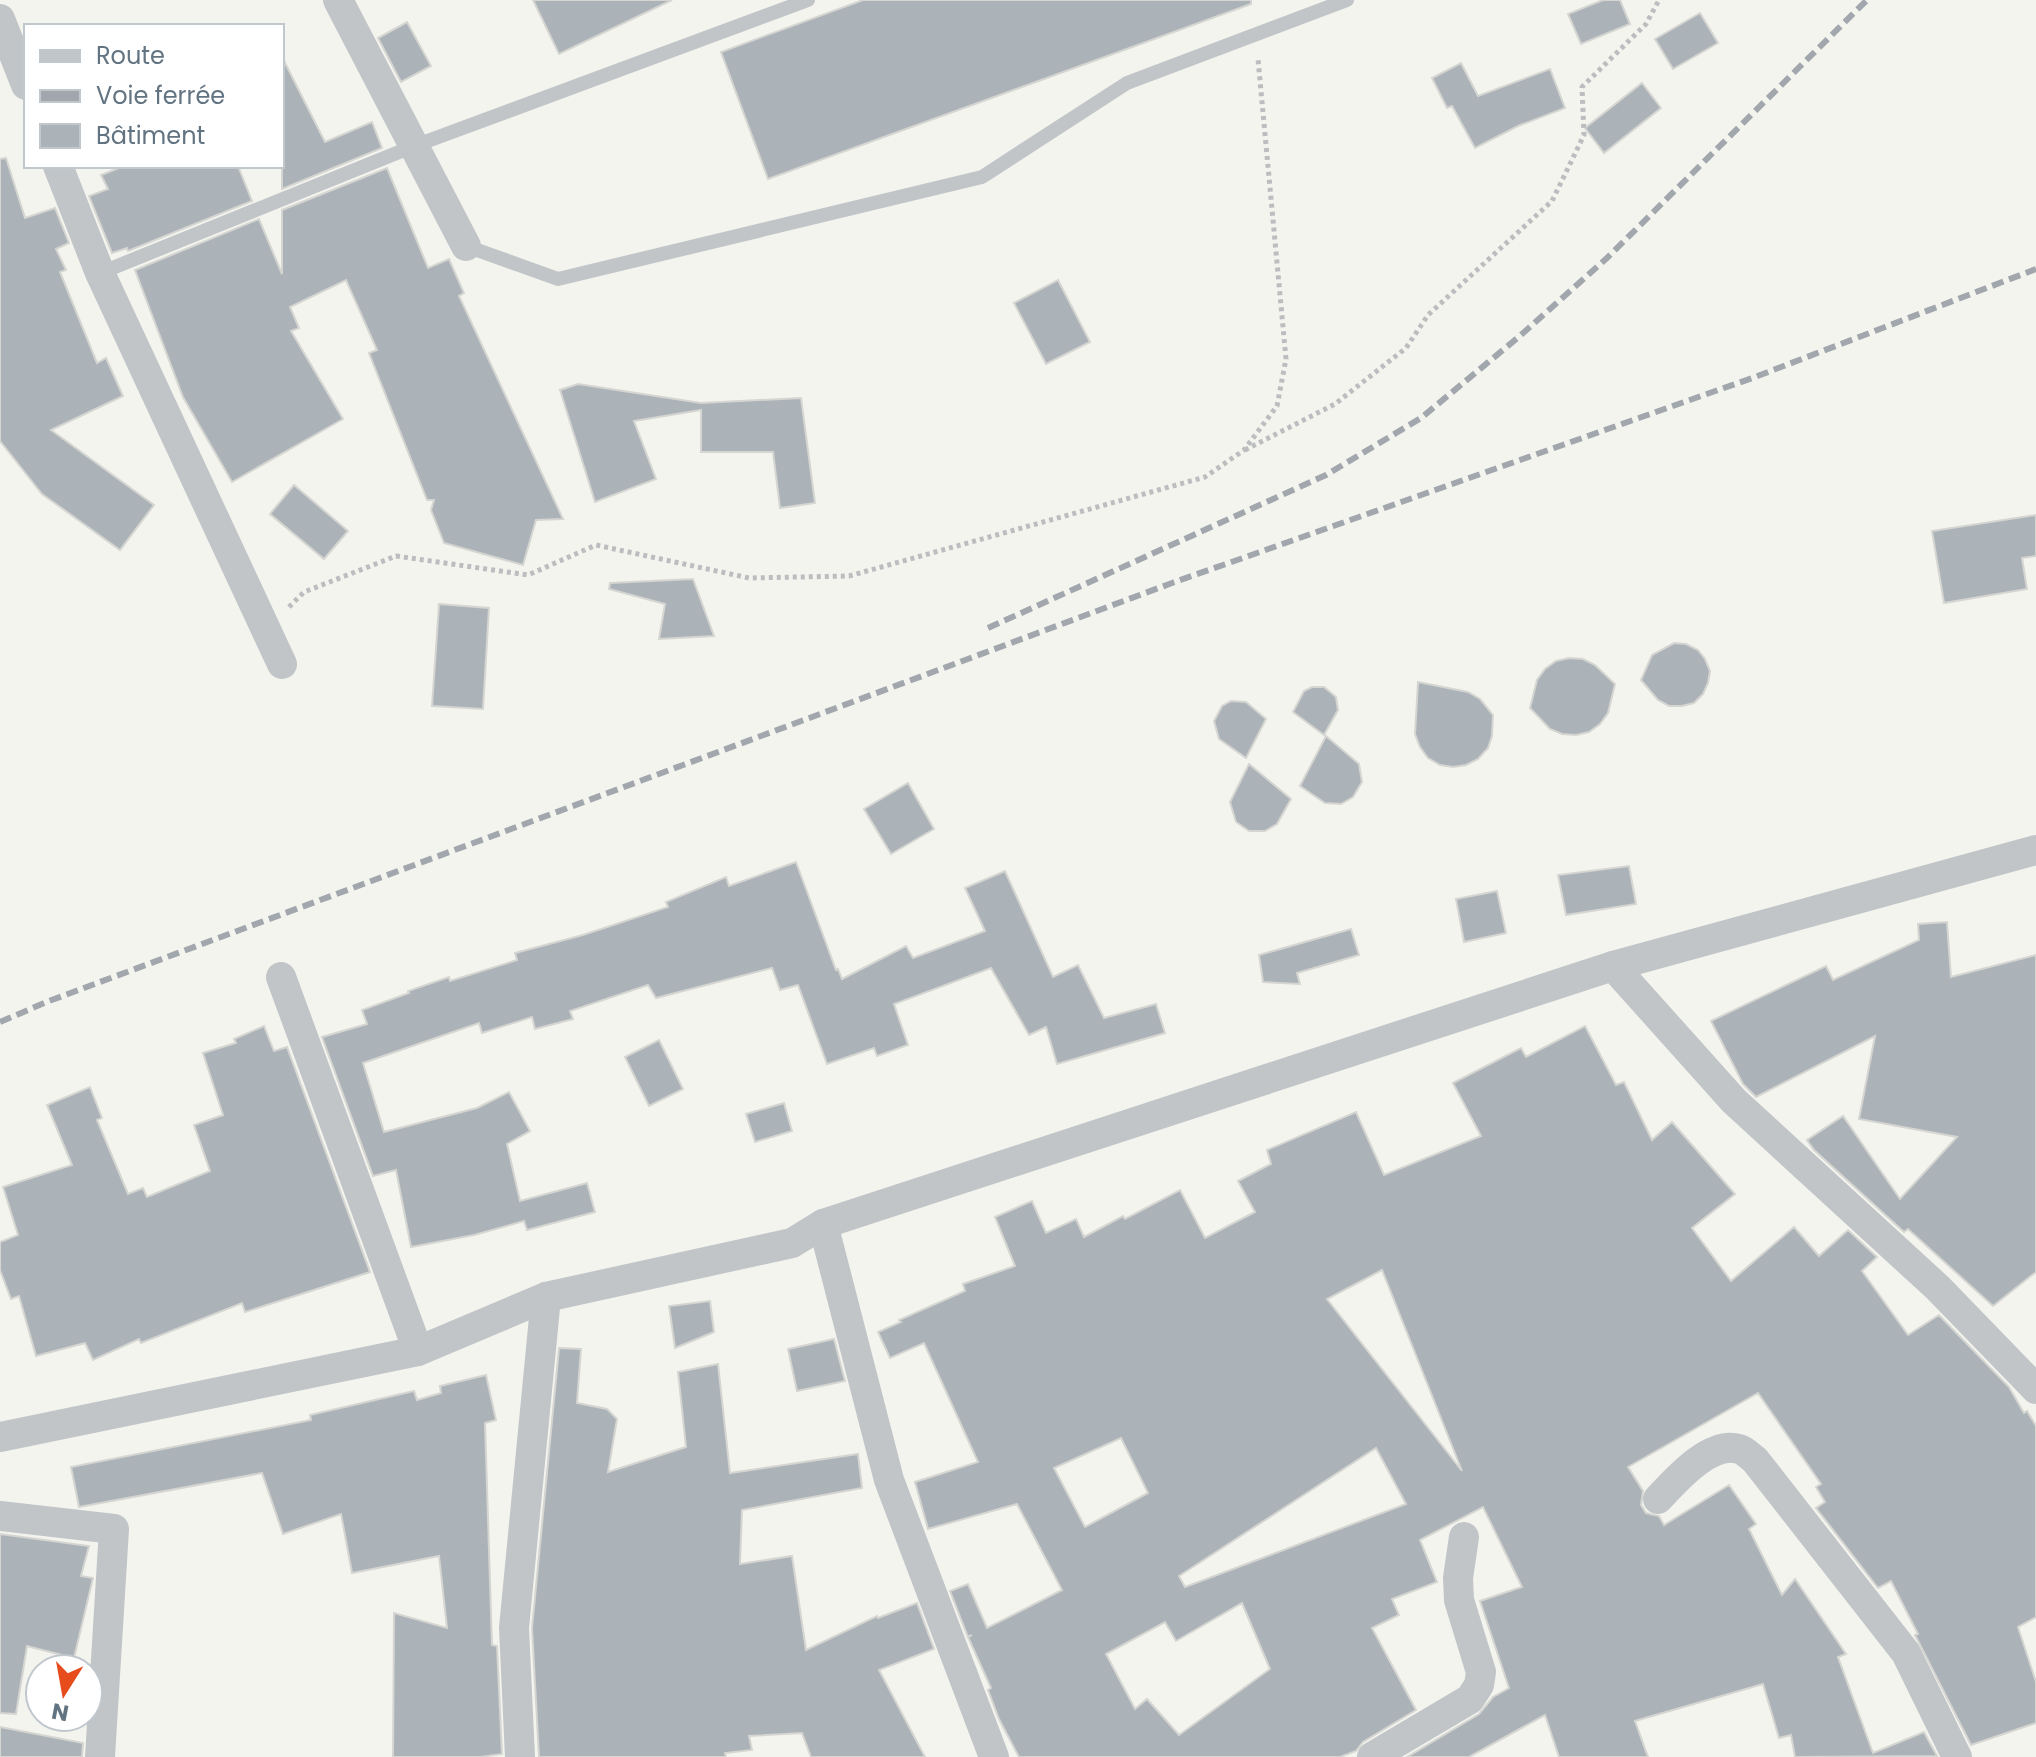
<svg xmlns="http://www.w3.org/2000/svg" width="2036" height="1757" font-family="Poppins,sans-serif">
  <style>
    .building { fill: #acb3b8; stroke: #d5d5d2; stroke-width: 2; fill-rule: evenodd }
    .lines { fill: none; stroke-linecap: round; stroke-linejoin: round }
    .path { stroke: #bbbdbf; stroke-width: 5; stroke-dasharray: 4 4; stroke-linecap: butt }
    .service { stroke: #c1c5c8; stroke-width: 14 }
    .minor { stroke: #c1c5c8; stroke-width: 30 }
    .rail { stroke: #a1a7ad; stroke-width: 6; stroke-dasharray: 12 6; stroke-linecap: butt }
  </style>
  <rect width="100%" height="100%" fill="#f4f4ef"/>
  <g class="building">
    <path d="M 533,0 L 672,0 L 559,54 Z"/>
    <path d="M 863,0 L 1251,0 L 1251,4 L 768,179 L 721,52 Z"/>
    <path d="M 1603,0 L 1620,0 L 1630,24 L 1581,44 L 1568,14 Z"/>
    <path d="M 1700,13 L 1718,43 L 1673,69 L 1655,39 Z"/>
    <path d="M 407,22 L 431,66 L 401,82 L 378,38 Z"/>
    <path d="M 282,57 L 325,142 L 372,122 L 382,148 L 282,189 Z"/>
    <path d="M 1461,63 L 1478,96 L 1550,69 L 1565,108 L 1518,126 L 1475,148 L 1452,106 L 1447,108 L 1432,78 Z"/>
    <path d="M 1642,83 L 1661,108 L 1604,153 L 1585,128 Z"/>
    <path d="M 6,158 L 25,218 L 55,208 L 69,243 L 56,249 L 66,270 L 60,272 L 97,363 L 106,358 L 123,396 L 51,430 L 154,505 L 120,550 L 42,494 L 0,441 L 0,159 Z"/>
    <path d="M 124,166 L 238,166 L 252,201 L 128,251 L 127,248 L 112,253 L 89,196 L 108,189 L 101,175 Z"/>
    <path d="M 387,168 L 428,268 L 449,259 L 464,293 L 459,296 L 563,519 L 536,520 L 523,565 L 444,543 L 431,510 L 434,500 L 427,500 L 369,353 L 377,350 L 346,280 L 290,307 L 299,328 L 291,331 L 343,419 L 232,482 L 183,397 L 135,270 L 259,219 L 282,274 L 282,210 Z"/>
    <path d="M 1058,280 L 1090,342 L 1046,364 L 1014,303 Z"/>
    <path d="M 578,384 L 701,403 L 801,398 L 815,503 L 780,508 L 773,452 L 701,452 L 701,410 L 634,421 L 656,479 L 595,502 L 560,390 Z"/>
    <path d="M 294,485 L 348,531 L 324,559 L 270,514 Z"/>
    <path d="M 2036,515 L 2036,556 L 2022,558 L 2027,589 L 1944,603 L 1932,531 Z"/>
    <path d="M 693,579 L 714,636 L 659,639 L 665,604 L 609,589 L 610,583 Z"/>
    <path d="M 439,604 L 489,608 L 483,709 L 432,706 Z"/>
    <path d="M 1674,643 L 1686,644 L 1698,650 L 1705,659 L 1710,671 L 1708,683 L 1703,694 L 1694,703 L 1682,706 L 1669,706 L 1658,700 L 1641,680 L 1652,655 Z"/>
    <path d="M 1569,658 L 1583,659 L 1595,665 L 1615,684 L 1608,713 L 1600,724 L 1589,732 L 1576,735 L 1562,734 L 1550,729 L 1530,708 L 1537,680 L 1545,669 L 1556,661 Z"/>
    <path d="M 1418,682 L 1468,692 L 1480,699 L 1493,715 L 1492,736 L 1488,748 L 1478,759 L 1466,765 L 1453,767 L 1440,765 L 1428,758 L 1420,747 L 1415,734 Z"/>
    <path d="M 1312,687 L 1324,687 L 1336,697 L 1338,710 L 1324,735 L 1293,712 L 1304,691 Z"/>
    <path d="M 1231,701 L 1246,702 L 1266,719 L 1246,758 L 1219,739 L 1214,721 L 1222,706 Z"/>
    <path d="M 1326,736 L 1359,764 L 1362,782 L 1353,797 L 1341,804 L 1325,803 L 1300,786 Z"/>
    <path d="M 1249,764 L 1291,799 L 1277,824 L 1265,831 L 1249,831 L 1236,822 L 1230,802 Z"/>
    <path d="M 908,783 L 934,829 L 891,854 L 864,809 Z"/>
    <path d="M 796,862 L 836,970 L 838,969 L 842,979 L 906,946 L 913,958 L 985,931 L 965,888 L 1005,871 L 1053,977 L 1078,965 L 1104,1018 L 1156,1004 L 1165,1033 L 1057,1064 L 1046,1027 L 1029,1035 L 991,968 L 894,1004 L 908,1045 L 877,1056 L 874,1048 L 827,1064 L 798,985 L 780,990 L 772,968 L 656,998 L 648,985 L 570,1011 L 573,1019 L 535,1029 L 532,1017 L 482,1033 L 479,1023 L 363,1063 L 384,1132 L 477,1108 L 509,1092 L 530,1131 L 507,1144 L 520,1201 L 587,1183 L 595,1212 L 527,1230 L 524,1221 L 474,1235 L 411,1247 L 396,1170 L 373,1176 L 322,1037 L 367,1024 L 362,1010 L 409,993 L 408,991 L 449,977 L 450,981 L 517,960 L 515,953 L 583,935 L 668,907 L 666,902 L 726,877 L 729,886 Z"/>
    <path d="M 1629,866 L 1636,904 L 1566,915 L 1558,875 Z"/>
    <path d="M 1497,891 L 1506,933 L 1464,942 L 1456,899 Z"/>
    <path d="M 1947,922 L 1951,977 L 2036,955 L 2036,1272 L 1993,1306 L 1908,1229 L 1904,1232 L 1814,1150 L 1807,1140 L 1843,1116 L 1900,1199 L 1957,1137 L 1859,1119 L 1875,1036 L 1756,1097 L 1743,1084 L 1711,1021 L 1826,966 L 1833,980 L 1919,940 L 1918,924 Z"/>
    <path d="M 1351,929 L 1359,955 L 1297,973 L 1300,984 L 1263,982 L 1259,955 Z"/>
    <path d="M 264,1026 L 274,1051 L 287,1047 L 370,1272 L 245,1312 L 242,1303 L 141,1343 L 139,1339 L 93,1360 L 85,1343 L 36,1356 L 19,1296 L 11,1299 L 0,1270 L 0,1242 L 18,1235 L 3,1187 L 72,1165 L 47,1105 L 90,1087 L 102,1118 L 97,1120 L 128,1194 L 143,1188 L 147,1197 L 210,1171 L 194,1125 L 223,1115 L 203,1053 L 236,1043 L 234,1039 Z"/>
    <path d="M 1585,1026 L 1616,1085 L 1624,1082 L 1652,1140 L 1672,1122 L 1735,1194 L 1692,1228 L 1731,1281 L 1794,1227 L 1819,1256 L 1848,1230 L 1877,1257 L 1862,1271 L 1908,1335 L 1939,1315 L 2009,1387 L 2024,1413 L 2027,1411 L 2036,1426 L 2036,1617 L 2018,1627 L 2036,1682 L 2036,1723 L 1971,1745 L 1915,1635 L 1918,1634 L 1891,1581 L 1878,1588 L 1816,1508 L 1825,1502 L 1816,1487 L 1821,1484 L 1758,1393 L 1628,1467 L 1643,1491 L 1641,1505 L 1646,1513 L 1659,1516 L 1664,1525 L 1729,1485 L 1756,1524 L 1749,1529 L 1782,1595 L 1795,1579 L 1846,1654 L 1838,1657 L 1873,1753 L 1924,1732 L 1937,1756 L 1795,1757 L 1791,1735 L 1779,1738 L 1763,1684 L 1635,1721 L 1648,1757 L 1559,1757 L 1545,1715 L 1469,1757 L 1407,1757 L 1479,1714 L 1493,1697 L 1509,1688 L 1480,1601 L 1522,1587 L 1483,1507 L 1420,1540 L 1437,1582 L 1392,1599 L 1399,1615 L 1372,1628 L 1416,1710 L 1363,1742 L 1356,1751 L 1340,1757 L 1019,1757 L 999,1719 L 988,1690 L 991,1688 L 968,1637 L 972,1635 L 968,1637 L 950,1591 L 968,1584 L 987,1628 L 1062,1590 L 1017,1504 L 928,1529 L 915,1482 L 978,1462 L 924,1343 L 890,1358 L 878,1332 L 901,1322 L 899,1320 L 965,1291 L 963,1284 L 1015,1266 L 995,1217 L 1032,1201 L 1046,1233 L 1076,1219 L 1084,1237 L 1123,1216 L 1125,1219 L 1180,1190 L 1205,1238 L 1255,1212 L 1238,1181 L 1271,1164 L 1267,1150 L 1356,1112 L 1384,1175 L 1481,1136 L 1453,1083 L 1521,1048 L 1526,1057 ZM 1382,1270 L 1462,1471 L 1327,1299 ZM 1121,1438 L 1148,1493 L 1085,1527 L 1054,1468 ZM 1376,1448 L 1406,1504 L 1185,1587 L 1179,1576 ZM 1242,1603 L 1270,1669 L 1179,1735 L 1147,1699 L 1135,1709 L 1106,1654 L 1165,1622 L 1176,1641 Z"/>
    <path d="M 659,1040 L 683,1089 L 649,1106 L 625,1057 Z"/>
    <path d="M 784,1103 L 792,1131 L 755,1142 L 746,1114 Z"/>
    <path d="M 710,1301 L 714,1332 L 675,1348 L 669,1306 Z"/>
    <path d="M 834,1339 L 845,1381 L 797,1391 L 788,1349 Z"/>
    <path d="M 559,1348 L 581,1349 L 577,1403 L 607,1409 L 617,1419 L 608,1472 L 686,1447 L 678,1372 L 718,1364 L 730,1473 L 858,1454 L 862,1488 L 742,1510 L 740,1564 L 792,1556 L 806,1650 L 877,1616 L 878,1618 L 917,1603 L 934,1649 L 879,1670 L 925,1757 L 811,1757 L 802,1733 L 749,1736 L 752,1750 L 725,1753 L 726,1757 L 539,1757 L 532,1628 Z"/>
    <path d="M 486,1375 L 496,1420 L 485,1423 L 492,1645 L 497,1646 L 502,1754 L 481,1757 L 393,1757 L 394,1613 L 447,1628 L 439,1556 L 352,1573 L 341,1514 L 283,1534 L 262,1473 L 79,1507 L 71,1467 L 311,1420 L 310,1415 L 414,1391 L 417,1400 L 441,1393 L 440,1386 Z"/>
    <path d="M 0,1534 L 89,1546 L 81,1576 L 93,1578 L 74,1658 L 27,1646 L 16,1714 L 0,1713 Z"/>
    <path d="M 0,1727 L 83,1743 L 82,1757 L 0,1757 Z"/>
  </g>
  <g class="lines">
    <g class="path">
      <path d="M 1245,450 L 1335,404 L 1406,348 L 1428,315 L 1552,201 L 1584,135 L 1582,87 L 1646,24 L 1659,0"/>
      <path d="M 289,607 L 304,592 L 396,556 L 528,575 L 596,545 L 749,578 L 849,576 L 1205,477 L 1244,450 L 1277,406 L 1286,359 L 1258,59"/>
    </g>
    <g class="service">
      <path d="M 466,246 L 558,279 L 982,177 L 1127,83 L 1347,0"/>
      <path d="M 100,273 L 414,146 L 808,0"/>
    </g>
    <g class="minor">
      <path d="M 338,0 L 466,246"/>
      <path d="M 0,19 L 26,85"/>
      <path d="M 58,166 L 100,273 L 282,664"/>
      <path d="M 1613,966 L 1734,1101 L 1938,1288 L 2036,1389"/>
      <path d="M 281,977 L 418,1351"/>
      <path d="M 823,1224 L 889,1480 L 994,1757"/>
      <path d="M 0,1437 L 418,1351 L 546,1297 L 792,1243 L 823,1224 L 1613,966 L 2036,850"/>
      <path d="M 1658,1499 C 1675,1481 1710,1440 1739,1449 C 1744,1450 1751,1457 1755,1460 L 1906,1653 L 1957,1757"/>
      <path d="M 0,1516 L 114,1529 L 100,1757"/>
      <path d="M 520,1757 L 514,1628 L 546,1297"/>
      <path d="M 1372,1757 L 1470,1699 L 1479,1685 L 1481,1672 L 1459,1600 L 1458,1578 L 1464,1537"/>
    </g>
    <g class="rail">
      <path d="M 988,628 L 1326,475 L 1421,418 L 1521,335 L 1607,258 L 1867,0"/>
      <path d="M 0,1022 L 49,1001 L 1172,583 L 1755,377 L 2036,269"/>
    </g>
  </g>
  <rect x="24" y="24" width="260" height="144" fill="#ffffff" stroke="#c0c7cd" stroke-width="2"/>
  <rect x="40" y="50" width="40" height="12" fill="#c1c5c8" stroke="#c0c7cd" stroke-width="2"/>
  <text x="96" y="64" font-size="24" fill="#627381">Route</text>
  <rect x="40" y="90" width="40" height="12" fill="#a1a7ad" stroke="#c0c7cd" stroke-width="2"/>
  <text x="96" y="104" font-size="24" fill="#627381">Voie ferrée</text>
  <rect x="40" y="124" width="40" height="24" fill="#acb3b8" stroke="#c0c7cd" stroke-width="2"/>
  <text x="96" y="144" font-size="24" fill="#627381">Bâtiment</text>
  <g transform="translate(64 1693) rotate(191)"><circle r="38" fill="#ffffff" stroke="#c0c7cd" stroke-width="2"/>
  <path d="M0-6L14 30L0 20L-14 30Z" fill="#e74c1d"/>
  <text y="-12" font-size="22" font-weight="bold" text-anchor="middle" fill="#627381">N</text>
  </g>
</svg>
